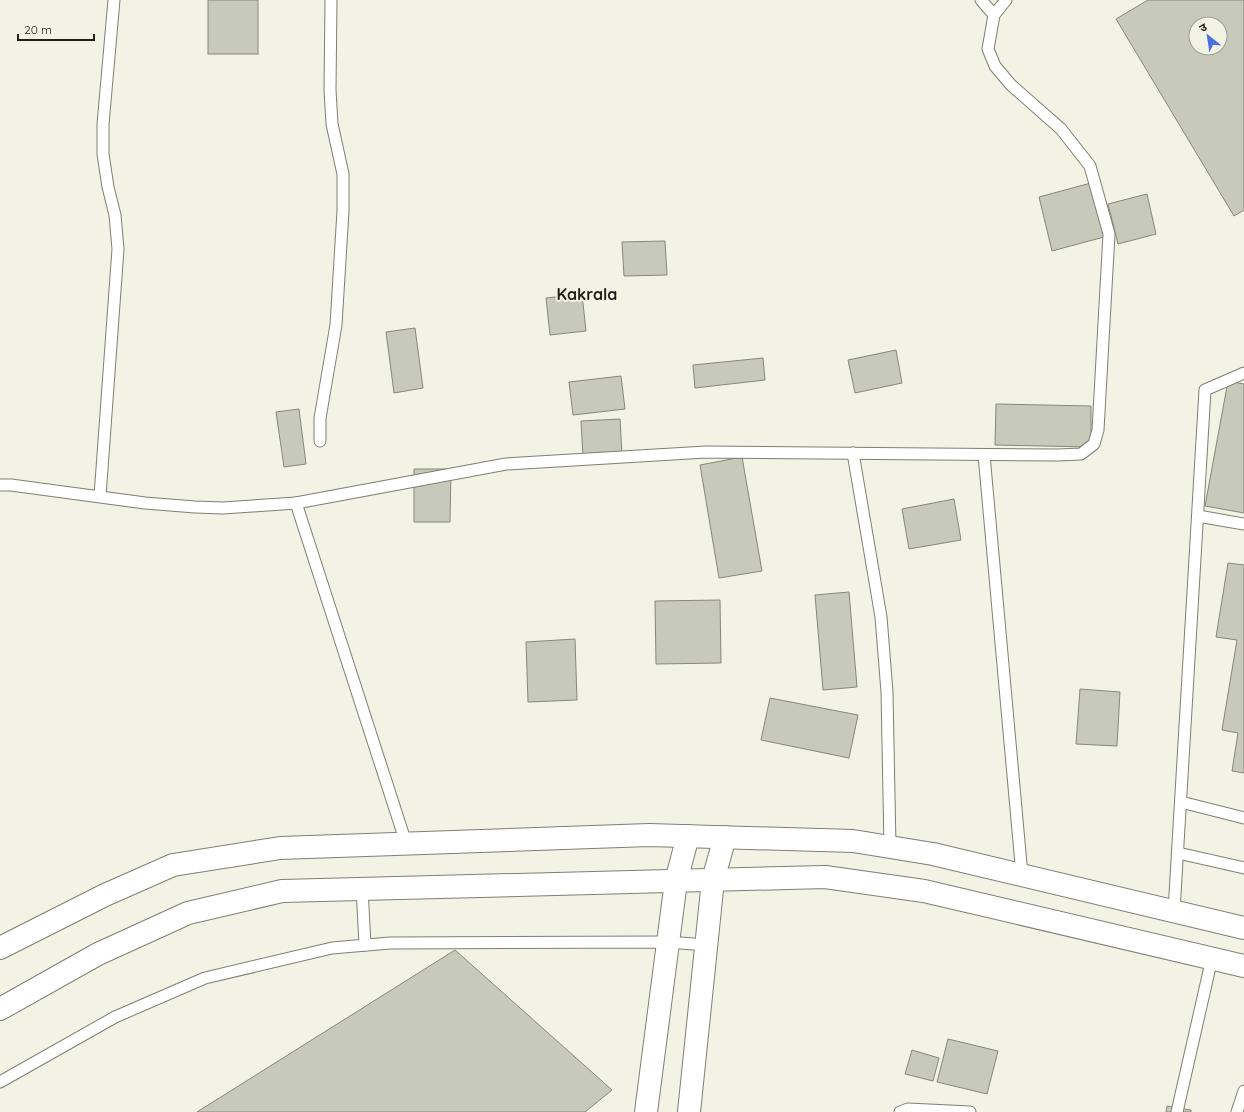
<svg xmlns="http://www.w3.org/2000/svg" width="1244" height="1112" font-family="Quicksand,'Noto Sans Devanagari',sans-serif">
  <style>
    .building { fill: #c7c9bb; stroke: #86877a; fill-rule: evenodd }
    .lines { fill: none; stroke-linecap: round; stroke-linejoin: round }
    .service-casing { stroke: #7e7f72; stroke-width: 13 }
    .tertiary-casing { stroke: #7e7f72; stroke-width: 24 }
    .service { stroke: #fff; stroke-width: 11 }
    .tertiary { stroke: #fff; stroke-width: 22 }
    .labels { text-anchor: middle; stroke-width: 4; stroke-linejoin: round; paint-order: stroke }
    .quarter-label { font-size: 16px; font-weight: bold; fill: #20201b; stroke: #f2f3e4 }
  </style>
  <rect width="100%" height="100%" fill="#f2f3e4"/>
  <g class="building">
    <rect x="208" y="0" width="50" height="54"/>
    <path d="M 1148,0 L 1244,0 L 1244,210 L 1234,216 L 1116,19 ZM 1196,24 L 1220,24 L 1220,48 L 1196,48 Z"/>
    <path d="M 1091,183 L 1104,237 L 1052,251 L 1039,197 Z"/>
    <path d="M 1147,194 L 1156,234 L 1118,244 L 1108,204 Z"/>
    <path d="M 665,241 L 667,275 L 624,276 L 622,242 Z"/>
    <path d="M 582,294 L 586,331 L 550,335 L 546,298 Z"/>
    <path d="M 415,328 L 423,388 L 394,393 L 386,332 Z"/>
    <path d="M 896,350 L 902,383 L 855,393 L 848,360 Z"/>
    <path d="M 763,358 L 765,380 L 695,388 L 693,365 Z"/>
    <path d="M 621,376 L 625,409 L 573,415 L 569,382 Z"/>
    <path d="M 1228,381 L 1244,384 L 1244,513 L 1205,506 Z"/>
    <path d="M 996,404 L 1091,406 L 1091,447 L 995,445 Z"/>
    <path d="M 299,409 L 306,464 L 284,467 L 276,412 Z"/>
    <path d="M 620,419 L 622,455 L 583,457 L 581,421 Z"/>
    <path d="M 742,457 L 762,571 L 719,578 L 700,465 Z"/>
    <path d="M 414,469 L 451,469 L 450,522 L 414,522 Z"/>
    <path d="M 954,499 L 961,540 L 909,549 L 902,509 Z"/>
    <path d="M 1228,563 L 1244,565 L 1244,773 L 1232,771 L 1238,733 L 1222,730 L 1237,640 L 1216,637 Z"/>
    <path d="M 849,592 L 857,687 L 823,690 L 815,595 Z"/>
    <path d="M 720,600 L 721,663 L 656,664 L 655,601 Z"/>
    <path d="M 575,639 L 577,700 L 528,702 L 526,642 Z"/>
    <path d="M 1080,689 L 1120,692 L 1117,746 L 1076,744 Z"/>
    <path d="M 770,698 L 858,715 L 849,758 L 761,740 Z"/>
    <path d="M 455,950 L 612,1090 L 585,1112 L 197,1112 Z"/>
    <path d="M 948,1039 L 998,1051 L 987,1094 L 937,1082 Z"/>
    <path d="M 912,1050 L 939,1058 L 933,1081 L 905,1074 Z"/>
    <path d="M 1167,1106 L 1191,1110 L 1191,1112 L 1166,1112 Z"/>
  </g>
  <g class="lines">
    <g class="service-casing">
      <g id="service">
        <path d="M 981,0 L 994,15"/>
        <path d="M 320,441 L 320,418 L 336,325 L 343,211 L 343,174 L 332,124 L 330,90 L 331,0"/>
        <path d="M 853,453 L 881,617 L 887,692 L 890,847"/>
        <path d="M 984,455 L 1022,875"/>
        <path d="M 0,485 L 11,485 L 145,503 L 195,507 L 223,508 L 296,503 L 406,843"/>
        <path d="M 100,496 L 118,249 L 115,215 L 108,187 L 103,154 L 103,124 L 114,0"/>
        <path d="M 296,503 L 506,464 L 706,452 L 1058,455 L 1081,454 L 1094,444 L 1098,430 L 1109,234 L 1090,166 L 1061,129 L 1011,85 L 995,66 L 988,49 L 994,15 L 1006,0"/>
        <path d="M 1198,516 L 1244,524"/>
        <path d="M 1181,802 L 1244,818"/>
        <path d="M 1178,853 L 1244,868"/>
        <path d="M 362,888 L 365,945"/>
        <path d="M 1174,911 L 1205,390 L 1244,373"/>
        <path d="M 0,1082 L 115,1017 L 205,978 L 332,948 L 390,943 L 668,942 L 706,945"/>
        <path d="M 900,1112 L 908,1109 L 970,1112"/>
        <path d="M 1177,1112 L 1212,958"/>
        <path d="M 1237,1112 L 1244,1091"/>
      </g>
    </g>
    <g class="tertiary-casing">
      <g id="tertiary">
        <path d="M 0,948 L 105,895 L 173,865 L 280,848 L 649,835 L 853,841 L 933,854 L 1244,928"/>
        <path d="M 0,1009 L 98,954 L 188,913 L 282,891 L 825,877 L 924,891 L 1244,966"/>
        <path d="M 646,1112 L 676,881 L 688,836"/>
        <path d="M 689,1112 L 713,880 L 725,837"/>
      </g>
    </g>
    <use href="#service" class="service"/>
    <use href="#tertiary" class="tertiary"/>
  </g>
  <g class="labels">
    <g class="quarter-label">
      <text x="587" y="300">Kakrala</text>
    </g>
  </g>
  <g transform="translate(1208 36) rotate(330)"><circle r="19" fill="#f2f3e4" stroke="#9e9f94"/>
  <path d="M0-3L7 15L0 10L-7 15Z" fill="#4870e2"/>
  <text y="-6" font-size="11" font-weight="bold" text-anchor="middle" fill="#20201b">उ</text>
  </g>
  <path d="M18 34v6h76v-6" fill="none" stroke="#20201b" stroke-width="2"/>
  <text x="24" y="34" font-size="12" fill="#20201b" stroke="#f2f3e4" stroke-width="3" paint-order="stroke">20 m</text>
</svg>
